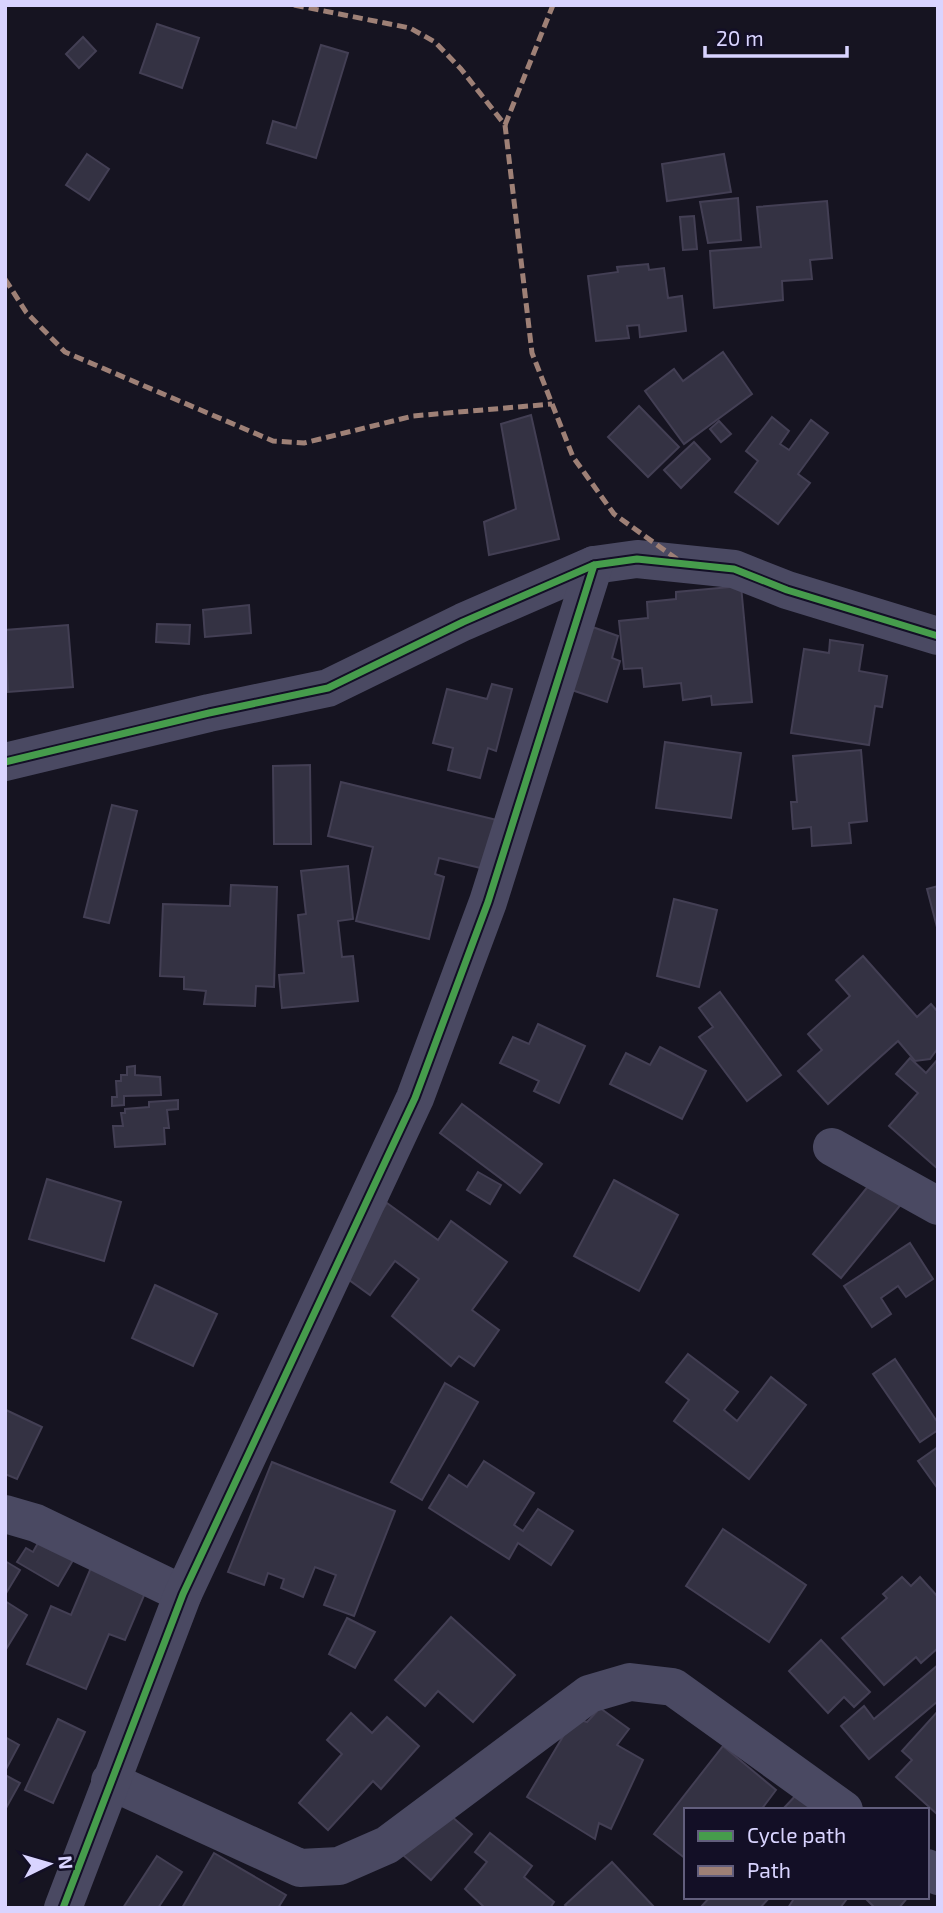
<svg xmlns="http://www.w3.org/2000/svg" width="943" height="1913" font-family="'Exo 2',sans-serif">
  <style>
    .building { fill: #343243; stroke: #433f54; stroke-width: 2 }
    .lines { fill: none; stroke-linecap: round; stroke-linejoin: round }
    .street { stroke: #4a4962; stroke-width: 38 }
    .quiet { stroke: #9e8076; stroke-width: 5; stroke-dasharray: 10 5; stroke-linecap: butt }
    .cycleway-casing { stroke: #130f26; stroke-width: 11 }
    .cycleway { stroke: #469c4c; stroke-width: 7 }
  </style>
  <rect width="100%" height="100%" fill="#161421"/>
  <g class="building">
    <path d="M 157,24 L 199,38 L 182,88 L 140,73 Z"/>
    <path d="M 83,37 L 96,51 L 79,68 L 66,54 Z"/>
    <path d="M 321,45 L 348,53 L 316,158 L 267,143 L 273,121 L 296,128 Z"/>
    <path d="M 87,154 L 109,169 L 89,200 L 66,185 Z"/>
    <path d="M 724,154 L 731,192 L 667,201 L 662,164 Z"/>
    <path d="M 738,198 L 741,240 L 708,243 L 700,202 Z"/>
    <path d="M 827,201 L 832,258 L 810,260 L 812,279 L 782,281 L 783,300 L 714,308 L 710,251 L 761,247 L 757,207 Z"/>
    <path d="M 694,216 L 697,249 L 683,250 L 680,217 Z"/>
    <path d="M 648,264 L 649,270 L 664,268 L 668,298 L 682,296 L 686,331 L 640,337 L 639,325 L 627,326 L 629,338 L 596,341 L 588,276 L 618,272 L 617,267 Z"/>
    <path d="M 723,352 L 752,394 L 684,444 L 645,391 L 674,369 L 683,381 Z"/>
    <path d="M 639,406 L 679,447 L 648,477 L 608,437 Z"/>
    <path d="M 531,415 L 559,539 L 489,555 L 484,522 L 516,509 L 501,424 Z"/>
    <path d="M 772,417 L 789,431 L 780,444 L 789,450 L 811,420 L 828,433 L 798,474 L 810,483 L 778,524 L 735,492 L 758,461 L 746,451 Z"/>
    <path d="M 719,421 L 731,434 L 721,442 L 710,429 Z"/>
    <path d="M 694,442 L 710,459 L 681,488 L 664,470 Z"/>
    <path d="M 741,586 L 752,702 L 712,705 L 711,696 L 683,700 L 681,683 L 644,687 L 642,668 L 624,669 L 619,621 L 648,618 L 647,602 L 676,599 L 676,592 Z"/>
    <path d="M 249,605 L 251,633 L 205,637 L 203,610 Z"/>
    <path d="M 157,624 L 190,625 L 189,644 L 156,642 Z"/>
    <path d="M 584,624 L 618,636 L 612,658 L 620,661 L 607,702 L 563,687 Z"/>
    <path d="M 68,625 L 73,687 L 8,692 L 5,630 Z"/>
    <path d="M 830,640 L 863,645 L 859,671 L 887,676 L 882,707 L 875,706 L 869,745 L 791,733 L 804,649 L 829,653 Z"/>
    <path d="M 492,684 L 512,689 L 496,751 L 488,748 L 480,778 L 448,770 L 453,748 L 433,743 L 447,689 L 487,699 Z"/>
    <path d="M 665,742 L 741,753 L 731,818 L 656,808 Z"/>
    <path d="M 861,750 L 867,821 L 849,823 L 851,843 L 812,846 L 811,827 L 793,829 L 791,802 L 797,802 L 793,756 Z"/>
    <path d="M 310,765 L 311,844 L 274,844 L 273,766 Z"/>
    <path d="M 341,782 L 505,822 L 493,871 L 439,858 L 435,874 L 444,877 L 429,939 L 356,921 L 373,847 L 328,836 Z"/>
    <path d="M 112,805 L 137,811 L 109,923 L 84,917 Z"/>
    <path d="M 348,866 L 353,919 L 338,921 L 342,957 L 353,956 L 358,1001 L 282,1008 L 279,975 L 304,973 L 298,915 L 306,914 L 301,871 Z"/>
    <path d="M 231,885 L 277,887 L 274,987 L 256,986 L 255,1006 L 204,1004 L 206,991 L 184,989 L 184,977 L 160,976 L 163,904 L 230,906 Z"/>
    <path d="M 938,886 L 938,931 L 927,889 Z"/>
    <path d="M 674,899 L 717,910 L 699,987 L 657,976 Z"/>
    <path d="M 863,956 L 917,1017 L 931,1004 L 938,1012 L 938,1048 L 930,1059 L 915,1061 L 898,1041 L 828,1104 L 798,1071 L 822,1050 L 808,1034 L 850,996 L 836,980 Z"/>
    <path d="M 720,992 L 781,1075 L 747,1101 L 699,1037 L 713,1027 L 699,1008 Z"/>
    <path d="M 538,1024 L 585,1046 L 559,1103 L 534,1091 L 539,1081 L 500,1063 L 513,1037 L 529,1044 Z"/>
    <path d="M 660,1047 L 706,1071 L 682,1119 L 610,1084 L 626,1053 L 650,1065 Z"/>
    <path d="M 910,1058 L 926,1073 L 938,1059 L 938,1169 L 889,1126 L 918,1093 L 896,1074 Z"/>
    <path d="M 135,1066 L 135,1075 L 160,1077 L 161,1095 L 124,1096 L 124,1105 L 112,1106 L 112,1097 L 117,1097 L 116,1081 L 121,1081 L 121,1075 L 127,1075 L 127,1067 Z"/>
    <path d="M 178,1100 L 178,1109 L 167,1110 L 169,1128 L 164,1128 L 165,1144 L 115,1147 L 113,1126 L 123,1126 L 121,1113 L 125,1113 L 125,1109 L 149,1107 L 149,1102 Z"/>
    <path d="M 462,1104 L 542,1164 L 520,1193 L 440,1133 Z"/>
    <path d="M 478,1172 L 501,1185 L 490,1204 L 467,1190 Z"/>
    <path d="M 47,1179 L 121,1202 L 104,1261 L 29,1239 Z"/>
    <path d="M 874,1179 L 903,1202 L 841,1278 L 813,1254 Z"/>
    <path d="M 614,1180 L 678,1215 L 639,1291 L 574,1256 Z"/>
    <path d="M 387,1203 L 438,1240 L 451,1221 L 507,1262 L 472,1310 L 499,1330 L 474,1366 L 459,1356 L 451,1366 L 392,1316 L 419,1279 L 395,1261 L 370,1295 L 338,1272 Z"/>
    <path d="M 910,1243 L 933,1279 L 906,1297 L 898,1286 L 881,1298 L 891,1314 L 872,1327 L 844,1286 Z"/>
    <path d="M 155,1285 L 217,1314 L 193,1366 L 132,1338 Z"/>
    <path d="M 688,1354 L 738,1392 L 724,1410 L 737,1421 L 771,1377 L 806,1405 L 749,1479 L 674,1421 L 689,1400 L 666,1382 Z"/>
    <path d="M 895,1359 L 938,1423 L 938,1430 L 920,1442 L 873,1374 Z"/>
    <path d="M 445,1383 L 478,1402 L 422,1500 L 391,1482 Z"/>
    <path d="M 6,1410 L 42,1427 L 17,1479 L 5,1474 Z"/>
    <path d="M 938,1447 L 938,1489 L 918,1461 Z"/>
    <path d="M 484,1461 L 534,1493 L 514,1525 L 523,1531 L 538,1509 L 573,1531 L 551,1565 L 518,1543 L 509,1559 L 429,1508 L 449,1475 L 467,1487 Z"/>
    <path d="M 272,1462 L 395,1511 L 354,1616 L 324,1605 L 336,1575 L 315,1567 L 303,1597 L 281,1588 L 284,1579 L 268,1573 L 264,1585 L 228,1572 Z"/>
    <path d="M 723,1529 L 806,1585 L 769,1642 L 686,1586 Z"/>
    <path d="M 38,1543 L 76,1555 L 58,1586 L 17,1562 L 26,1548 L 33,1552 Z"/>
    <path d="M 5,1561 L 20,1570 L 5,1595 Z"/>
    <path d="M 93,1563 L 148,1586 L 125,1640 L 109,1634 L 86,1689 L 27,1664 L 51,1606 L 71,1615 Z"/>
    <path d="M 902,1577 L 911,1586 L 920,1577 L 938,1597 L 938,1648 L 921,1663 L 916,1657 L 884,1685 L 842,1638 L 887,1598 L 883,1594 Z"/>
    <path d="M 5,1601 L 27,1615 L 5,1651 Z"/>
    <path d="M 451,1617 L 515,1675 L 473,1722 L 438,1691 L 425,1706 L 395,1680 Z"/>
    <path d="M 347,1618 L 375,1632 L 355,1668 L 329,1654 Z"/>
    <path d="M 821,1640 L 870,1692 L 854,1707 L 844,1697 L 828,1713 L 789,1671 Z"/>
    <path d="M 938,1665 L 938,1701 L 869,1759 L 841,1726 L 864,1706 L 874,1719 Z"/>
    <path d="M 600,1708 L 629,1729 L 617,1745 L 643,1760 L 611,1829 L 599,1823 L 595,1839 L 527,1797 L 574,1718 L 587,1722 Z"/>
    <path d="M 938,1711 L 938,1815 L 896,1777 L 912,1760 L 902,1751 Z"/>
    <path d="M 351,1713 L 372,1733 L 387,1717 L 419,1746 L 381,1789 L 373,1781 L 328,1830 L 299,1803 L 342,1754 L 327,1740 Z"/>
    <path d="M 58,1719 L 85,1732 L 53,1803 L 25,1790 Z"/>
    <path d="M 5,1737 L 19,1745 L 5,1771 Z"/>
    <path d="M 723,1746 L 776,1790 L 761,1810 L 686,1810 L 686,1859 L 654,1834 Z"/>
    <path d="M 5,1775 L 20,1783 L 5,1810 Z"/>
    <path d="M 799,1792 L 816,1810 L 782,1810 Z"/>
    <path d="M 443,1809 L 472,1834 L 431,1880 L 403,1855 Z"/>
    <path d="M 490,1833 L 532,1866 L 524,1877 L 554,1902 L 550,1908 L 485,1908 L 465,1889 L 487,1862 L 475,1852 Z"/>
    <path d="M 214,1853 L 286,1895 L 278,1908 L 182,1908 Z"/>
    <path d="M 157,1856 L 182,1872 L 158,1908 L 123,1908 Z"/>
    <path d="M 612,1862 L 655,1908 L 568,1908 L 565,1905 Z"/>
    <path d="M 710,1897 L 770,1897 L 760,1908 L 700,1908 Z"/>
    <path d="M 795,1897 L 843,1897 L 846,1900 L 840,1908 L 788,1908 Z"/>
    <path d="M 864,1897 L 908,1897 L 899,1908 L 875,1908 Z"/>
  </g>
  <g class="lines">
    <g class="street">
      <path d="M 5,762 L 209,713 L 328,688 L 463,622 L 594,565 L 637,559 L 734,569 L 787,590 L 938,636"/>
      <path d="M 832,1147 L 938,1206"/>
      <path d="M 5,1514 L 36,1523 L 183,1594"/>
      <path d="M 110,1781 L 300,1868 L 339,1866 L 387,1845 L 589,1694 L 630,1682 L 673,1687 L 844,1810"/>
      <path d="M 927,1868 L 938,1876"/>
      <path d="M 63,1908 L 183,1594 L 415,1098 L 488,902 L 594,565"/>
    </g>
    <g class="quiet">
      <path d="M 294,5 L 410,28 L 435,42 L 461,69 L 505,125 L 532,353 L 573,457 L 614,514 L 678,560"/>
      <path d="M 505,125 L 553,5"/>
      <path d="M 5,279 L 26,312 L 65,352 L 273,441 L 304,443 L 413,416 L 552,404"/>
    </g>
    <g class="cycleway-casing">
      <g id="cycleway">
        <path d="M 5,762 L 209,713 L 328,688 L 463,622 L 594,565 L 637,559 L 734,569 L 787,590 L 938,636"/>
        <path d="M 63,1908 L 183,1594 L 415,1098 L 488,902 L 594,565"/>
      </g>
    </g>
    <use href="#cycleway" class="cycleway"/>
  </g>
  <rect width="943" height="1913" fill="none" stroke="#d9d4ff" stroke-width="14"/>
  <rect x="684" y="1808" width="245" height="91" fill="#130f26" stroke="#625e7d" stroke-width="2"/>
  <rect x="698" y="1831" width="35" height="10" fill="#469c4c" stroke="#625e7d" stroke-width="2"/>
  <text x="747" y="1843" font-size="21" fill="#d9d4ff">Cycle path</text>
  <rect x="698" y="1866" width="35" height="10" fill="#9e8076" stroke="#625e7d" stroke-width="2"/>
  <text x="747" y="1878" font-size="21" fill="#d9d4ff">Path</text>
  <g transform="translate(49 1864) rotate(85)" stroke="#130f26" stroke-width="5" paint-order="stroke">
  <path d="M0-5L12 26L0 18L-12 26Z" fill="#d9d4ff"/>
  <text y="-10" font-size="19" font-weight="bold" text-anchor="middle" fill="#d9d4ff">N</text>
  </g>
  <path d="M705 46v10h142v-10" fill="none" stroke="#d9d4ff" stroke-width="3.5"/>
  <text x="716" y="46" font-size="21" fill="#d9d4ff" stroke="#130f26" stroke-width="5" paint-order="stroke">20 m</text>
</svg>
